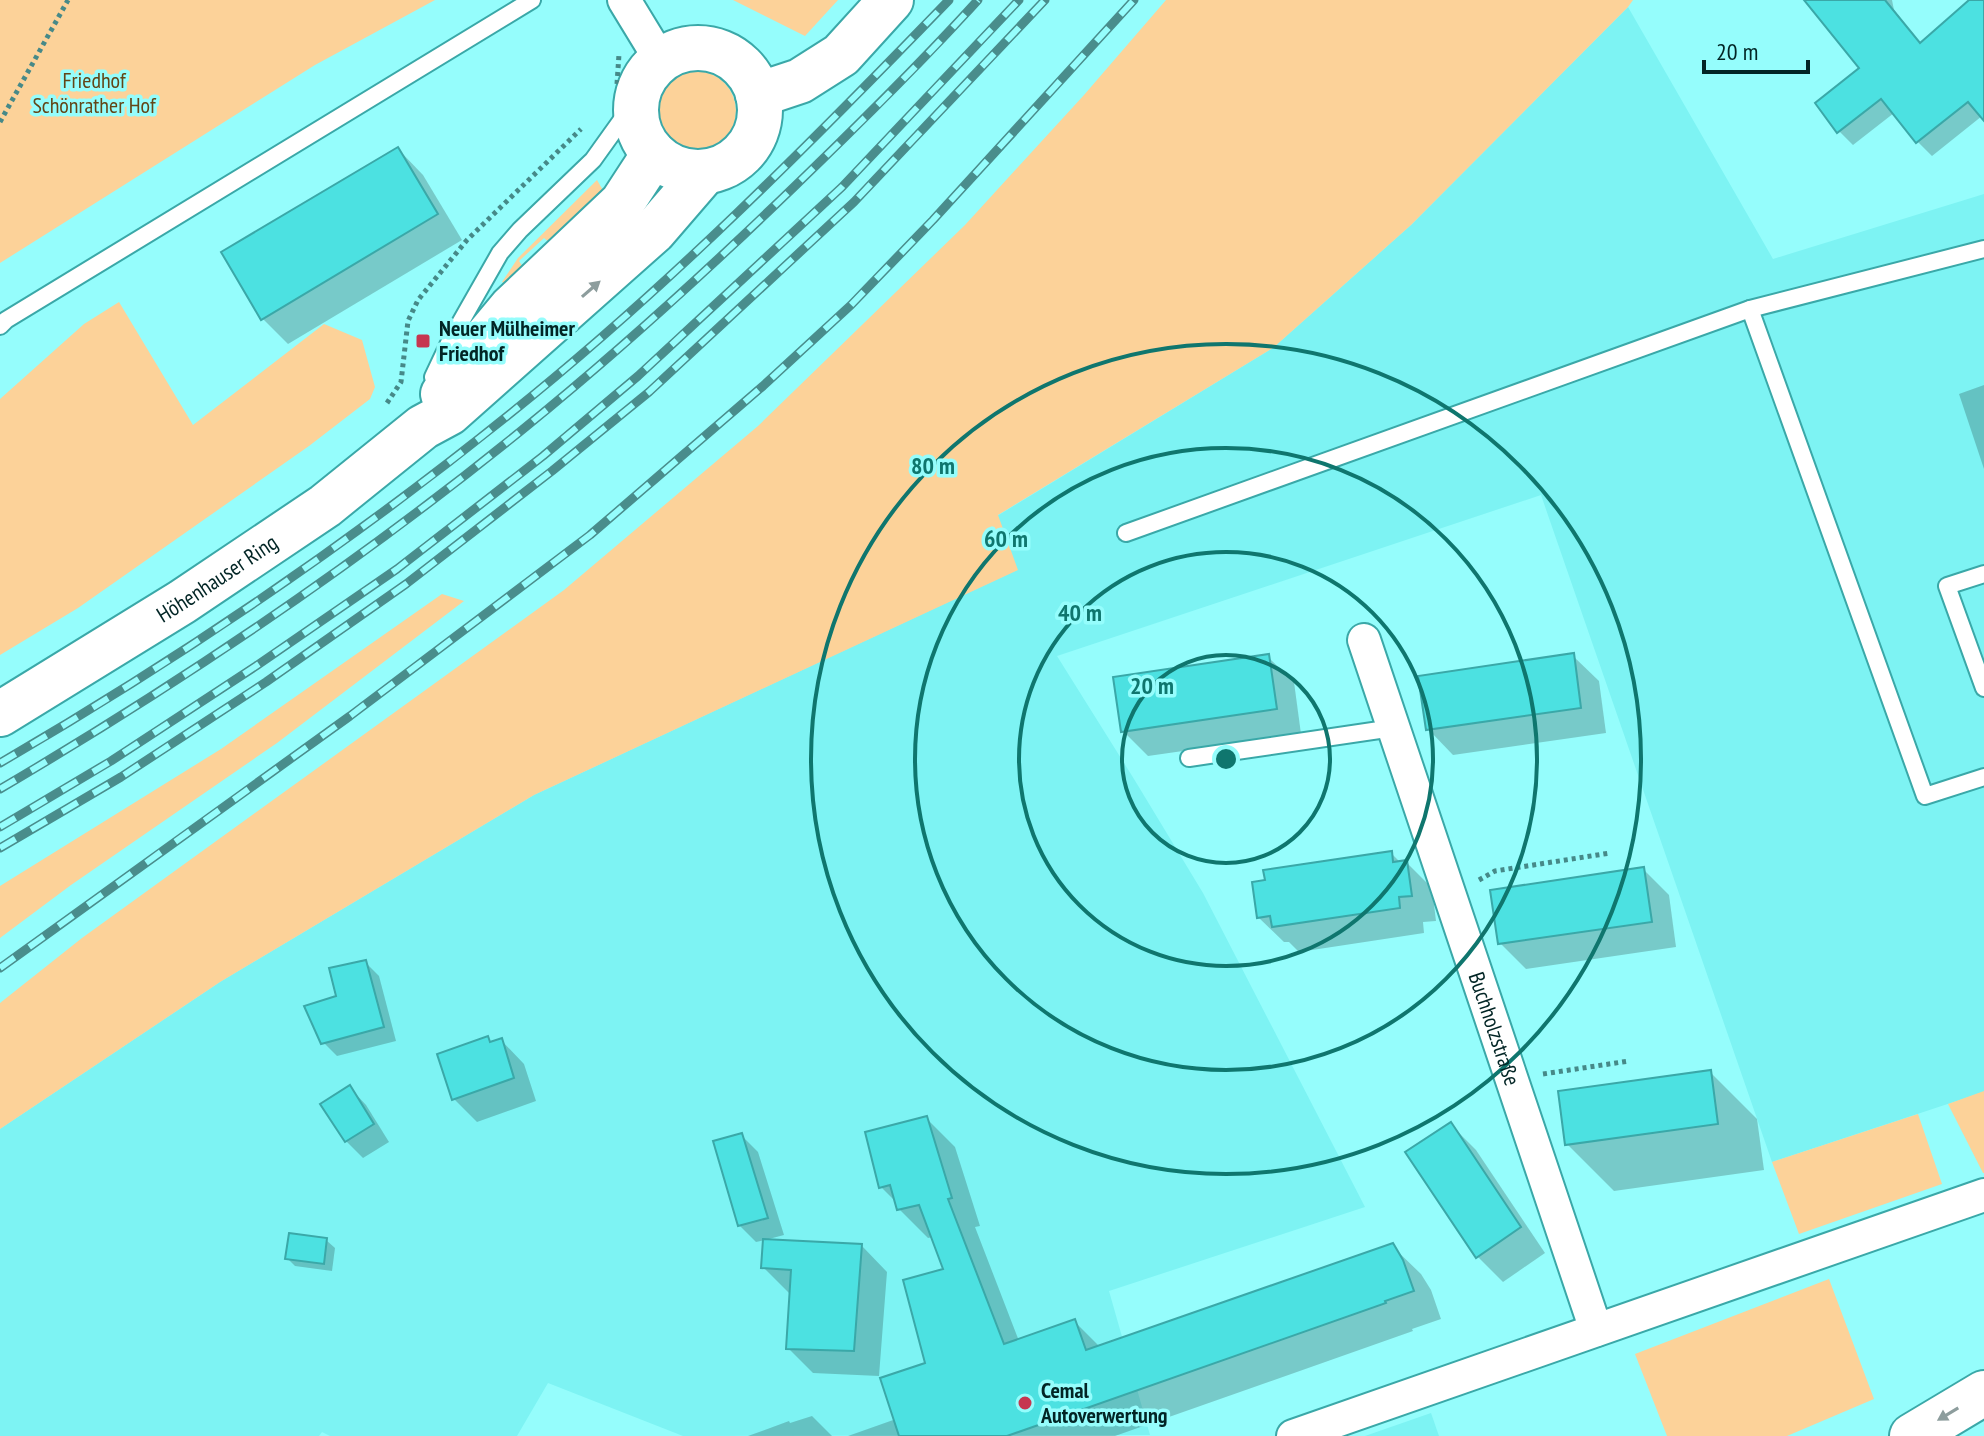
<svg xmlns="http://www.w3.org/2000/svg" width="1984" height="1436" font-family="'PT Sans Narrow',sans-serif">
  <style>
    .built { fill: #7df3f3 }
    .green { fill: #fcd299 }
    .shadow { fill: #0003 }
    .building { fill: #4ce1e1; stroke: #3aa8a8; stroke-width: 2 }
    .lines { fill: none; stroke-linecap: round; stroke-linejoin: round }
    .lane-casing { stroke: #3aa8a8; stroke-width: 20 }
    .street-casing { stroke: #3aa8a8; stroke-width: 36 }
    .secondary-casing { stroke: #3aa8a8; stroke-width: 48 }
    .primary-casing { stroke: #3aa8a8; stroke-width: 48 }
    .path { stroke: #468988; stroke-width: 5; stroke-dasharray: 4 4; stroke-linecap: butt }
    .lane { stroke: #fff; stroke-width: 16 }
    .street { stroke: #fff; stroke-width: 32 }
    .secondary { stroke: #fff; stroke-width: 44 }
    .primary { stroke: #fff; stroke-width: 44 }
    .rail-casing { stroke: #498d8c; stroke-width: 9 }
    .rail { stroke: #95fdfc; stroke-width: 6; stroke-dasharray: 18; stroke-linecap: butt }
    .oneway { fill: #8d9d9d }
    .ring { fill: none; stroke: #0f766e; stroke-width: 4 }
    .poi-dot { fill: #c63650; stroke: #95fdfc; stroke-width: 3 }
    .labels { text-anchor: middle; stroke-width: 7; stroke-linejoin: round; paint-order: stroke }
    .park-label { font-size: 22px; fill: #634516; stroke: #95fdfc }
    .poi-label { font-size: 22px; font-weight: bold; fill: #022525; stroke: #95fdfc; text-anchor: start }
    .street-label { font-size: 22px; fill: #022525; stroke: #95fdfc }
    .centre { fill: #0f766e; stroke: #95fdfc; stroke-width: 4 }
    .ring-label { font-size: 24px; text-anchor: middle; font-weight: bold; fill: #0f766e; stroke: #95fdfc; stroke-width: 7; stroke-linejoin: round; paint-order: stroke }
  </style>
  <rect width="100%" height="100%" fill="#95fdfc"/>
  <g class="built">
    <path d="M 1628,7 L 1773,259 L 1984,194 L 1984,1092 L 1772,1162 L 1541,495 L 1057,656 L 1134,779 L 1203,893 L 1365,1207 L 1109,1291 L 1150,1435 L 683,1436 L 548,1383 L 517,1436 L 330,1436 L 322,1432 L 319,1436 L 0,1436 L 0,1129 L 220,982 L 534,795 L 1017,570 L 997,516 L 1273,348 L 1411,225 Z"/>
    <path d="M 1431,1413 L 1439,1436 L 1365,1436 Z"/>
  </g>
  <g class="green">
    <path d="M 0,0 L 435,0 L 315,65 L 0,263 Z"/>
    <path d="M 733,0 L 838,0 L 805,36 Z"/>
    <path d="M 1166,0 L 1633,0 L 1628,7 L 1411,225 L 1273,348 L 998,515 L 1018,570 L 534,795 L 220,982 L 0,1129 L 0,1003 L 82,938 L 564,590 L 758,426 L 965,225 L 1084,95 Z"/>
    <circle cx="696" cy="111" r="40"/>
    <path d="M 597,180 L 604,192 L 550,243 L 544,238 L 519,261 L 523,267 L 504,283 L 502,282 L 518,258 Z"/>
    <path d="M 119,302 L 193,425 L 324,324 L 362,340 L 375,387 L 370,399 L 309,446 L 78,608 L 0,655 L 0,399 L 84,324 Z"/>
    <path d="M 442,594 L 464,601 L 277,743 L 71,885 L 0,938 L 0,886 L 221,749 Z"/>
    <path d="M 1984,1091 L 1984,1173 L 1983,1173 L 1948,1104 Z"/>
    <path d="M 1918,1114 L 1942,1184 L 1799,1234 L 1772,1162 Z"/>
    <path d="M 1829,1279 L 1874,1399 L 1787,1436 L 1667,1436 L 1635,1354 Z"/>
  </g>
  <g class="shadow">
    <path d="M 1817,0 L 1892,0 L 1894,10 L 1921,44 L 1972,0 L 1984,0 L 1984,118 L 1982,116 L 1932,156 L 1918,142 L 1894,113 L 1853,145 L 1839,131 L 1862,68 Z"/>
    <path d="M 398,149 L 423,175 L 462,240 L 288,344 L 263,319 Z"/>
    <path d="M 1984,385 L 1984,469 L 1959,394 Z"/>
    <path d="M 1573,656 L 1599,681 L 1606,733 L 1453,755 L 1428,729 Z"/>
    <path d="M 1268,657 L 1294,682 L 1301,734 L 1148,756 L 1123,731 Z"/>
    <path d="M 1391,853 L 1401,863 L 1406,862 L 1432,888 L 1436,921 L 1423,922 L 1424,933 L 1299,952 L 1289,942 L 1284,942 L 1258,917 Z"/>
    <path d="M 1643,869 L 1669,895 L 1676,947 L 1526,969 L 1500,943 Z"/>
    <path d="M 365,962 L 379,976 L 396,1041 L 337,1056 L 323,1042 L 339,998 Z"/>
    <path d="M 488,1039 L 492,1043 L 501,1040 L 524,1064 L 536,1101 L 477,1122 L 454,1099 Z"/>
    <path d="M 1710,1072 L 1757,1119 L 1764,1170 L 1614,1191 L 1567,1144 Z"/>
    <path d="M 350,1088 L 366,1105 L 389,1142 L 363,1158 L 346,1141 Z"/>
    <path d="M 926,1118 L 955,1147 L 980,1226 L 975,1227 L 1019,1341 L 1074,1321 L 1100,1347 L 1392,1246 L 1421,1274 L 1431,1290 L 1441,1319 L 1412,1329 L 1413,1331 L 1115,1436 L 848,1436 L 896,1419 L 927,1365 L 946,1270 L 933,1237 L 928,1238 L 899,1209 L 897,1203 L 881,1187 Z"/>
    <path d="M 1450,1124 L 1476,1150 L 1545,1253 L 1503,1282 L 1477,1256 Z"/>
    <path d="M 741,1135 L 758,1152 L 784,1235 L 765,1240 L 862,1246 L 887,1272 L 879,1376 L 813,1373 L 788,1348 L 791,1293 L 789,1293 L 763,1267 L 765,1240 L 756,1242 L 739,1225 Z"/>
    <path d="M 326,1240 L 335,1248 L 332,1271 L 295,1266 L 287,1258 Z"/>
    <path d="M 812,1416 L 832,1436 L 748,1436 L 789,1421 L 790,1423 Z"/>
  </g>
  <g class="building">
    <path d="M 1804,0 L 1885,0 L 1920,43 L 1969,0 L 1984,0 L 1984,121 L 1968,102 L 1916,143 L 1881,99 L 1837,133 L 1815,103 L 1859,68 Z"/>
    <path d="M 398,147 L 438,214 L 261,320 L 221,252 Z"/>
    <path d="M 1574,653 L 1581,708 L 1426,730 L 1418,676 Z"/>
    <path d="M 1269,654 L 1277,709 L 1121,732 L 1113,677 Z"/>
    <path d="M 1392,851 L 1393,862 L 1407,860 L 1412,896 L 1399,897 L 1400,908 L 1272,927 L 1270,916 L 1257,918 L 1252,882 L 1265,880 L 1263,870 Z"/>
    <path d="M 1644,867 L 1652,922 L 1498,944 L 1490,890 Z"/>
    <path d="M 366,960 L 384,1027 L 321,1044 L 304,1006 L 336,996 L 329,968 Z"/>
    <path d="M 488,1036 L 490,1042 L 502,1038 L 514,1078 L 452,1100 L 437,1054 Z"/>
    <path d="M 1711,1070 L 1718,1124 L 1565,1145 L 1558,1091 Z"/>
    <path d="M 350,1085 L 374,1124 L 345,1142 L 320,1104 Z"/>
    <path d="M 927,1116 L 952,1198 L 948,1199 L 1004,1344 L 1075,1319 L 1086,1350 L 1393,1243 L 1403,1260 L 1414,1291 L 1385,1301 L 1386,1303 L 1007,1436 L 899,1436 L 880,1378 L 925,1363 L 903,1280 L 943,1269 L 919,1205 L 897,1210 L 890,1185 L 879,1188 L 865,1132 Z"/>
    <path d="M 1451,1122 L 1521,1227 L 1476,1258 L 1405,1152 Z"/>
    <path d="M 742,1133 L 768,1218 L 738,1226 L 713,1141 Z"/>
    <path d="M 289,1233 L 327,1238 L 324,1264 L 285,1259 Z"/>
    <path d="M 763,1239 L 862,1244 L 854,1351 L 786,1349 L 791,1270 L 761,1268 Z"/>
  </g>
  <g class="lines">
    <g class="lane-casing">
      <g id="lane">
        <path d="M 1750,309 L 1925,796 L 1984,777"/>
        <path d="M 0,326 L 6,320 L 532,0"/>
        <path d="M 433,377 L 451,339 L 500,253 L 520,230 L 593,160 L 636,100"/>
        <path d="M 1126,533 L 1750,309 L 1984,249"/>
        <path d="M 1984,574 L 1947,586 L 1984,688"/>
        <path d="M 1189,758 L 1393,728"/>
      </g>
    </g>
    <g class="street-casing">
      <g id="street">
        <path d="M 624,0 L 660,59"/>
        <path id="s1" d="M 1364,640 L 1596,1330"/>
        <path d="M 1293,1436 L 1984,1195"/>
      </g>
    </g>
    <g class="secondary-casing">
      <g id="secondary">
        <circle cx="698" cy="110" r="62"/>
        <path d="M 758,95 L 800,81 L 841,55 L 891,0"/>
        <path d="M 443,394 L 476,350 L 511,308 L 622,203 L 654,154"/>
        <path id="s2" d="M 0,714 L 182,602 L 325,506 L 423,427 L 449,413 L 654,231 L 704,173"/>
      </g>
    </g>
    <g class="primary-casing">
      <path id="primary" d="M 1912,1436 L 1984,1393"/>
    </g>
    <g class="path">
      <path d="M 617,84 L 619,54"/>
      <path d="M 0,122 L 68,0"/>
      <path d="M 387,403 L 401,382 L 408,321 L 418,300 L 467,240 L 581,129"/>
      <path d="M 1479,880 L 1495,871 L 1610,853"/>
      <path d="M 1543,1074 L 1629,1061"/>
    </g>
    <use href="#lane" class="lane"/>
    <use href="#street" class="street"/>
    <use href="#secondary" class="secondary"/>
    <use href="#primary" class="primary"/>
    <g class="rail-casing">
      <g id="rail">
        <path d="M 0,763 C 179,659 350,543 511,413 C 668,287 810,144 949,0"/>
        <path d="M 0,789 C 182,682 358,563 522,430 C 617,353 708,270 796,185 C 858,125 920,64 978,0"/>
        <path d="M 0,827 L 111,761 L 256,666 L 397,569 L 543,456 L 638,376 L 842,187 L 1019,0"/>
        <path d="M 0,848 L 121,777 L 266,682 L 406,584 L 552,471 L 649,392 L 854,202 L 1045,0"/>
        <path d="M 0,968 L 350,716 L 590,535 L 763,386 L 851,305 L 933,220 L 1134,0"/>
      </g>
    </g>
    <use href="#rail" class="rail"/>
  </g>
  <defs><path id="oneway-solid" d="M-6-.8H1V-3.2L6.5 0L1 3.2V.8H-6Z" transform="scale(2)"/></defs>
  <g class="oneway">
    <use href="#oneway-solid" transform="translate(591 289) rotate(-41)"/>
    <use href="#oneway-solid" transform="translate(1948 1414) rotate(149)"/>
  </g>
  <g class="ring">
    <circle cx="1226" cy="759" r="104"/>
    <circle cx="1226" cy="759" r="207"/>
    <circle cx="1226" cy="759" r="311"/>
    <circle cx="1226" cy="759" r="415"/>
  </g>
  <g class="poi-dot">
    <rect x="415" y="333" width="16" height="16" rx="4"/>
    <circle cx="1025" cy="1403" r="8"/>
  </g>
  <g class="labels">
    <g class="park-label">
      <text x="94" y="88">Friedhof<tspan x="94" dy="25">Schönrather Hof</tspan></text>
    </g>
    <g class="poi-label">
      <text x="439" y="336">Neuer Mülheimer<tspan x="439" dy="25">Friedhof</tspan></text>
      <text x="1041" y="1398">Cemal<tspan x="1041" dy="25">Autoverwertung</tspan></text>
    </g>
    <g class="street-label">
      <text dy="8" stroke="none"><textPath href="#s2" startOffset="256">Höhenhauser Ring</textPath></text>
      <text dy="8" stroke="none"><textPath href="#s1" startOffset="410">Buchholzstraße</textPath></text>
    </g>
  </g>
  <circle cx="1226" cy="759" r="12" class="centre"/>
  <g class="ring-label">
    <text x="933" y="474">80 m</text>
    <text x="1006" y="547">60 m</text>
    <text x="1080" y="621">40 m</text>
    <text x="1152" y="694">20 m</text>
  </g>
  <path d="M1704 60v12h104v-12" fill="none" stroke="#022525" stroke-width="4"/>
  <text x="1716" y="60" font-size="24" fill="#022525" stroke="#95fdfc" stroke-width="6" paint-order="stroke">20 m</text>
</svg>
